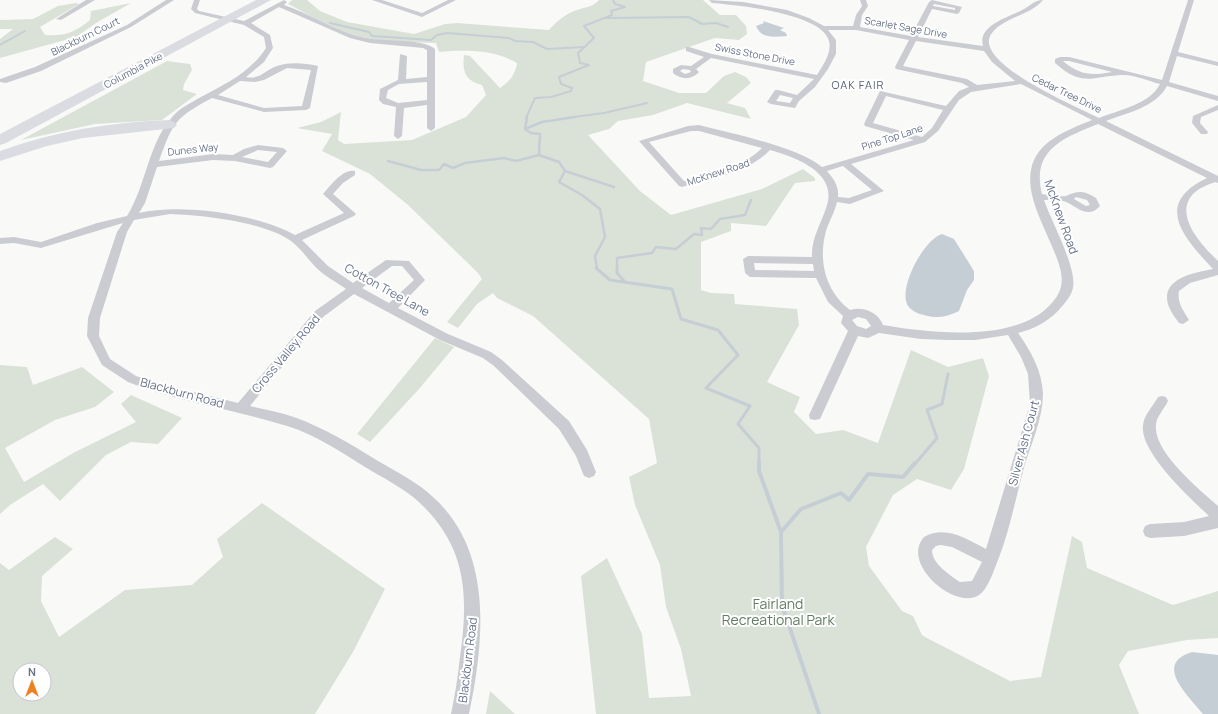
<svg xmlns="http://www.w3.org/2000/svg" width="1218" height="714" font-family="Manrope,sans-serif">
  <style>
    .green { fill: #dae2d8; fill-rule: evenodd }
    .water { fill: #c6ced5 }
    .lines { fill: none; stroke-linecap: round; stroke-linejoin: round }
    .stream-far3 { stroke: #c6ced5; stroke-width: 2 }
    .stream-far2 { stroke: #c6ced5; stroke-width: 2.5 }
    .stream-far1 { stroke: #c6ced5; stroke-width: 3 }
    .stream { stroke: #c6ced5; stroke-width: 4 }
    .street { fill: #caccd1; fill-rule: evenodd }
    .highway { fill: #dadce2; fill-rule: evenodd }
    .labels { text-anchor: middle; stroke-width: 4; stroke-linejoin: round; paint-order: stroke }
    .far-street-label { font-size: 10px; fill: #67728a; stroke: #fff }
    .far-neighbourhood-label { font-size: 11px; letter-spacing: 1px; fill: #555e6f; stroke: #fff }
    .street-label { font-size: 12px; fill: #67728a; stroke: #fff }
    .near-park-label { font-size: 14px; fill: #627b63; stroke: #fff }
  </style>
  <rect width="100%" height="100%" fill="#f9faf7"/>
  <g class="green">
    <path d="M 292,0 L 307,0 L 320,11 L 347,22 L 414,34 L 445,24 L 457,23 L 549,30 C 556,22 564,15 574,11 C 584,7 592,8 599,0 L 703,0 L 720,15 L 736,15 L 746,26 L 747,34 L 739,40 L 715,38 L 646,62 L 643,81 L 679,93 L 706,93 L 724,76 L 735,72 L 746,77 L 751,83 L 727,103 L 745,108 L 751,119 L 687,103 L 653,115 L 618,121 L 609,129 L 588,135 L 640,191 L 671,215 L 762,189 L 803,169 L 815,178 L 815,181 L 795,183 L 766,226 L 731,223 L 731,231 L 701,242 L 701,290 L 711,293 L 734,294 L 735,304 L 797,309 L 799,325 L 767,382 L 800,397 L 794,412 L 816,434 L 843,430 L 878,443 L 911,350 L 948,367 L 983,358 L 989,376 L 964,469 L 951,490 L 917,479 L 893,495 L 866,547 L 869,566 L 902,611 L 913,616 L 922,635 L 927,638 L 1010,681 L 1041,677 L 1072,536 L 1082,542 L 1087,568 L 1173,605 L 1218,591 L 1218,638 L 1187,640 L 1128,651 L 1119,665 L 1139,714 L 596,714 L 581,576 L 607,558 L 642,634 L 649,698 L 691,696 L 681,649 L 666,607 L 660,565 L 635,505 L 629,477 L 657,463 L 649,419 L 533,316 L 497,298 L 493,293 L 477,304 L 458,328 L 447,322 L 482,279 L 478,273 L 408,205 L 370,174 L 322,151 L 332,134 L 297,128 L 321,122 L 341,112 L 338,140 L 344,144 L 412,140 L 466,117 L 486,95 L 482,85 C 465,81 462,71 464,55 L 470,56 L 500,88 C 510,81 515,75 517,63 C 493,49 465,50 439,52 L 436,43 C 415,42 392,42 371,39 C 341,34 315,18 288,4 Z"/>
    <path d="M 76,3 L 79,4 L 40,27 L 45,35 C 65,36 74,33 90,20 L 91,11 L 131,3 L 96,23 L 76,37 L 0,58 L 0,39 L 13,29 L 0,29 L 0,20 L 33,19 L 58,6 Z"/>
    <path d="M 167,61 L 190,64 L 192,70 L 184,84 L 183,90 L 197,94 L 162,120 L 95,124 L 21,140 Z"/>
    <path d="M 435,338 L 454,347 L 419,389 L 370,442 L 357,434 Z"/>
    <path d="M 0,365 L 27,367 L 33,385 L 82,367 L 114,392 L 95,407 L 55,420 L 5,448 L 24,482 L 75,452 L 136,422 L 121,404 L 131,395 L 182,418 L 158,444 L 131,442 L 106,455 L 60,501 L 43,484 L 10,505 L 0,514 Z"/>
    <path d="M 262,503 L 385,589 L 353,652 L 315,714 L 0,714 L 0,563 L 9,570 L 55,537 L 73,549 L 42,576 L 41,601 L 59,637 L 125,590 L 192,585 L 223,557 L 217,539 ZM 20,670 L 44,670 L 44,694 L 20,694 Z"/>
    <path d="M 490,691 L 515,714 L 486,714 Z"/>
  </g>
  <g class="water">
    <path d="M 763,21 L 784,28 L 780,30 L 786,33 L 787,36 C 774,37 761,39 756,26 L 764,23 Z"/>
    <path d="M 942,234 L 954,239 L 974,271 L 974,280 L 967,290 L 959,311 C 947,317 937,319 924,315 C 918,314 912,311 908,306 C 897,289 924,239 942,234 Z"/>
    <path d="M 1192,652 L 1218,655 L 1218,714 L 1203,714 C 1190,697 1152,664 1192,652 Z"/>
  </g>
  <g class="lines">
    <g class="stream-far3">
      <path d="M 607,18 L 689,17 L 702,24 L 716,23 L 728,27"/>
      <path d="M 330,23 L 369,32 L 372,36 L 431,40 L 437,35 L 447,33 L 509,38 L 515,41 L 533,42 L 547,49 L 584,47"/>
      <path d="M 0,45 L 25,31"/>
      <path d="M 526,118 L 535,98 L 551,97 L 571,91 L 572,88 L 561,84 L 559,77 L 589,65 L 580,63 L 578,53 L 594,38 L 584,26 L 612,15 L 611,11 L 625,7 L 615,4 L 613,0"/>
      <path d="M 566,118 L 604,113 L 647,103"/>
    </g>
    <g class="stream-far2">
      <path d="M 527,117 L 525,129 L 531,133 L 540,134 L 539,155"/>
      <path d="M 525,129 L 542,122 L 575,117"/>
      <path d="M 388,161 L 421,170 L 439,170 L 444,164 L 453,168 L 465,163 L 504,158 L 516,161 L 539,155 L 559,162 L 565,171"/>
      <path d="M 597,269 L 595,256 L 605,237 L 600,209 L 582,195 L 559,182 L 565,171 L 614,187"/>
      <path d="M 617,269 L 617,258 L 652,253 L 656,247 L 676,249 L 694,234 L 702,235 L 701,228 L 711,229 L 720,219 L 745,215 L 751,200"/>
    </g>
    <g class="stream-far1">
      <path d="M 596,268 L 610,280 L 672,289 L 681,319 L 718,330 L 738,355 L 706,388 L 750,406 L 738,424 L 759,448 L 759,464"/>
      <path d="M 617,268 L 617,273 L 625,282"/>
      <path d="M 915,464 L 937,438 L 927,410 L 942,404 L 948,374"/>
    </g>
    <g class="stream">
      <path d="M 759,463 L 759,471 L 781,532 L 782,605 L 819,714"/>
      <path d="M 781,532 L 801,509 L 841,493 L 849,500 L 868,474 L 903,477 L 915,463"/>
    </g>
    <g class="street">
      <path d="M 86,0 L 95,0 L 61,20 L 56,19 Z"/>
      <path d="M 166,0 L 174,0 L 131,27 L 41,71 L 6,83 L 0,82 L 0,79 L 35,67 L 127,25 Z"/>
      <path d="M 194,0 L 200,0 L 197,9 L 199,11 L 244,21 L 284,0 L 287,2 L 284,5 C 314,15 340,35 372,39 C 388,41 424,39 435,49 L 435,128 L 431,131 L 427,128 L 427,105 L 404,108 L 402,136 L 398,139 L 394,136 L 396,107 L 383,104 L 379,100 L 380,89 L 398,80 L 400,54 L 407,56 L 406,79 L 427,77 L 427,50 L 423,48 L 370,43 L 350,38 L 279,7 L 251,23 L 270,35 L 273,48 L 264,62 L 246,77 C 260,80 265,70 277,66 C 290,62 304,63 318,66 L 310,108 L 306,110 L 264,112 L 212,98 C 175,118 173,122 159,161 L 213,154 L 233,155 L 244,149 L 258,145 L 283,148 L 287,151 L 273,167 L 270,168 L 235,161 L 213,160 L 157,167 L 145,203 L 139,213 C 181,203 257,214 295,235 L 344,213 L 323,194 C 330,186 343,168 355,171 L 355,175 L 343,183 L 333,194 L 354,212 L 356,214 L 354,216 L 302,240 L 328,266 L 353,283 L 386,260 L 409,261 L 425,280 L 398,308 L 448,334 L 491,352 L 502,360 L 569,421 L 587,450 L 596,472 L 594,476 L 589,478 L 584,476 L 576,456 L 559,429 L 494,366 L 483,358 L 440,340 L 354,294 L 323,317 L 250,406 C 265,410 280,412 294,417 C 324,428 351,444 378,461 C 397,472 417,482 433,497 C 494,552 484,642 469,714 L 451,714 C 455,695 458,676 460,657 C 468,600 468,552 425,508 C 410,492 389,481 370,470 C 344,454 317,435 287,426 C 240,411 191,404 144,388 L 128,382 L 102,365 L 87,336 L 88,318 L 117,232 L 123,223 L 41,248 L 14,243 L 0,244 L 0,238 L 14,237 L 41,242 L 97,223 L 127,216 C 147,184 148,142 174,115 C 181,107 191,103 199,98 C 224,85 251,72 266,48 L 264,37 L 244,25 L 195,13 L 191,9 ZM 287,68 L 311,70 L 302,106 L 264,108 L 218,95 L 240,81 L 255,82 L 264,80 ZM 427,82 L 427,100 L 398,103 L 386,98 L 388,90 L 399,84 ZM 258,150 L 277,152 L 268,162 L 242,157 ZM 170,214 C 202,215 265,222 291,241 C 302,249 310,263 321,272 C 328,278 338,283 346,289 L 315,311 L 238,403 L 150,381 L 136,376 L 110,359 L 99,336 L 100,318 L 127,232 L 134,220 ZM 392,266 L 402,266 L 414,280 L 389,303 L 362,288 Z"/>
      <path d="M 372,0 L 382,0 L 422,13 L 448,0 L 456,0 L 422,17 Z"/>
      <path d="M 709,0 L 743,2 L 787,10 L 809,18 L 824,26 L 853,26 L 856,15 L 862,6 L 860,0 L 866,0 L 868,6 L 862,15 L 860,27 L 911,36 L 929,2 L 932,0 L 962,7 L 959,13 L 957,14 L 932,9 L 918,37 L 983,46 C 977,25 1010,17 1024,9 C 1031,5 1035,0 1043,0 C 1030,16 1005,16 992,33 C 969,62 1080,108 1099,118 C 1119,110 1150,104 1160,84 C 1149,81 1133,74 1121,75 C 1090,77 1082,87 1055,63 L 1055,59 L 1060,57 L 1069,57 L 1162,80 L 1188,0 L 1194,0 L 1178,52 L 1218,62 L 1218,66 L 1177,56 L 1169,82 L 1218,96 L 1218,101 L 1167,86 C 1156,107 1127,113 1106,121 L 1218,176 L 1218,183 L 1215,182 C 1207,185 1199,188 1193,194 C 1173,216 1203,246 1218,261 L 1218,275 L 1190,283 L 1179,291 C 1177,303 1183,310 1189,320 L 1183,324 L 1179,323 C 1174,316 1167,307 1167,298 C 1166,277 1198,272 1213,269 C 1183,237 1153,204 1207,178 L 1098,124 C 1063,138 1031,150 1042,194 C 1048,195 1060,197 1066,196 C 1078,191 1083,190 1096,198 L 1100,206 C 1087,221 1075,204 1063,201 C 1057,200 1050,200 1044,200 C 1051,221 1077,267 1073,288 C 1071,297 1064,304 1058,311 C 1047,322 1034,329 1018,333 C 1031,351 1042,371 1043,394 C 1043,417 1032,442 1025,464 C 1016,496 1010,530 998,560 C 994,570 988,589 979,595 C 955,611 900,563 924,537 C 946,525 966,539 986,549 L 1030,404 L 1028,374 L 1021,357 L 1008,335 L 975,340 L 947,340 L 921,339 L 879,333 L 868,338 L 858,336 L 820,419 L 815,420 L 810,419 L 809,415 L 848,331 L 841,323 L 843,316 L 828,302 L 816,278 L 750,277 L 745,273 L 743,259 L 748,256 L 812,257 C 811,237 822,223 827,205 C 837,172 795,157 770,150 C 748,173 712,179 682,187 L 679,186 L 639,141 L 688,126 L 699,125 C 733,134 796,146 822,167 L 914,140 L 865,126 L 864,124 L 880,91 L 946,106 L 959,91 L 969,87 L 962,83 L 896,69 L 895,67 L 909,40 L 856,30 L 828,30 L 836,40 L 836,54 L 828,69 L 815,87 L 799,101 L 795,108 L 771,104 L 767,102 L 775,90 L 778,90 L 797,95 L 814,79 L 711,58 L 696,69 L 699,72 C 692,80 681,80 673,73 L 673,69 L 681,65 L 691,66 L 704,57 L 686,51 L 686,47 L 689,47 L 712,54 L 817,75 C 823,65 832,53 829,41 C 822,13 736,5 712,3 ZM 934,4 L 955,8 L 955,10 L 933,6 ZM 916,41 L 984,51 L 992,62 L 1015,81 L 977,85 L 967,79 L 903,66 ZM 1063,61 L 1069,61 L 1112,72 C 1092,76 1079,75 1063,61 ZM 683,69 L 690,70 L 691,72 L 685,74 L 680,71 ZM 1021,84 L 1092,120 C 1068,130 1036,141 1031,170 C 1025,201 1052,238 1060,268 C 1064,284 1061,294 1049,306 C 1013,343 929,333 883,325 C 878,312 863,306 850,310 C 825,291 818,260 826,231 C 829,221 835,212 837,202 L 850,204 L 884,191 L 851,164 L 925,142 L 938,131 L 959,100 L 971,92 ZM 780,95 L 793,98 L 790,103 L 776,101 ZM 886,96 L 943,110 L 932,128 L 922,137 L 873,123 ZM 691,131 L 699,131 L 762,148 C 743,168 710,174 684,181 L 649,142 ZM 843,166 L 872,190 L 849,198 L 838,197 C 839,186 834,179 827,171 ZM 1076,197 L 1087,200 L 1090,205 L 1086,206 L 1074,199 ZM 754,263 L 813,264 L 814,271 L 755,270 ZM 858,317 L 866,319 L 871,326 L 866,329 L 857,326 L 852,320 ZM 941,545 L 952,547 L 982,562 L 972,581 L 960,582 C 950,575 932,564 932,550 L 936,546 Z"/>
      <path d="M 1218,105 L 1218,110 L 1201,117 L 1200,123 L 1208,132 L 1207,134 L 1201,134 L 1192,123 L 1193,116 Z"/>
      <path d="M 1162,396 L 1166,397 L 1168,401 C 1165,408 1156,417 1156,425 C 1153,452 1200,490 1218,506 L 1218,528 L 1184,536 L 1150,538 L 1145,536 L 1143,531 L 1145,526 L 1150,524 L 1184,522 L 1209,516 C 1190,498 1139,452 1143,425 C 1144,415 1153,406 1158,397 Z"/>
    </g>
    <g class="highway">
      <path d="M 256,0 L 271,0 L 6,143 L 0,145 L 0,134 Z"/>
      <path d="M 169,120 L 174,122 L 177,125 L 174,128 L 83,138 L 47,146 L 0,161 L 0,151 C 55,131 111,122 169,120 Z"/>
    </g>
  </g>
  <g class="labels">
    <g class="far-street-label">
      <text transform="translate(906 27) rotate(10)" y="4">Scarlet Sage Drive</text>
      <text transform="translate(85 36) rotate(-26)" y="4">Blackburn Court</text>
      <text transform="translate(755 54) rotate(11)" y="4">Swiss Stone Drive</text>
      <text transform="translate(133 70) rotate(-28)" y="4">Columbia Pike</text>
      <text transform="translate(1067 93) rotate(26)" y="4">Cedar Tree Drive</text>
      <text transform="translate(892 137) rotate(-18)" y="4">Pine Top Lane</text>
      <text transform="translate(193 149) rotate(-6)" y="4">Dunes Way</text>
      <text transform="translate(718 172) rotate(-18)" y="4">McKnew Road</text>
    </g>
    <g class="far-neighbourhood-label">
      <text x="858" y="89">OAK FAIR</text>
    </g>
    <g class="street-label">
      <text transform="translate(1061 217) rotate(70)" y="4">McKnew Road</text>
      <text transform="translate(387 290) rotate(29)" y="4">Cotton Tree Lane</text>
      <text transform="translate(286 354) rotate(-50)" y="4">Cross Valley Road</text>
      <text transform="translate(182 393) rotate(15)" y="4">Blackburn Road</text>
      <text transform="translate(1024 443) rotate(-75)" y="4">Silver Ash Court</text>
      <text transform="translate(468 660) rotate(-83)" y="4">Blackburn Road</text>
    </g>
    <g class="near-park-label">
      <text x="778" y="609">Fairland<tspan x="778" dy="16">Recreational Park</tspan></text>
    </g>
  </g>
  <g transform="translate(32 682)"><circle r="19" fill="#ffffff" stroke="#c2c7d0"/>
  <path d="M0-3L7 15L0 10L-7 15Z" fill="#ef8022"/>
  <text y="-6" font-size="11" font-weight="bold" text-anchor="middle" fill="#67728a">N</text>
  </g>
</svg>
